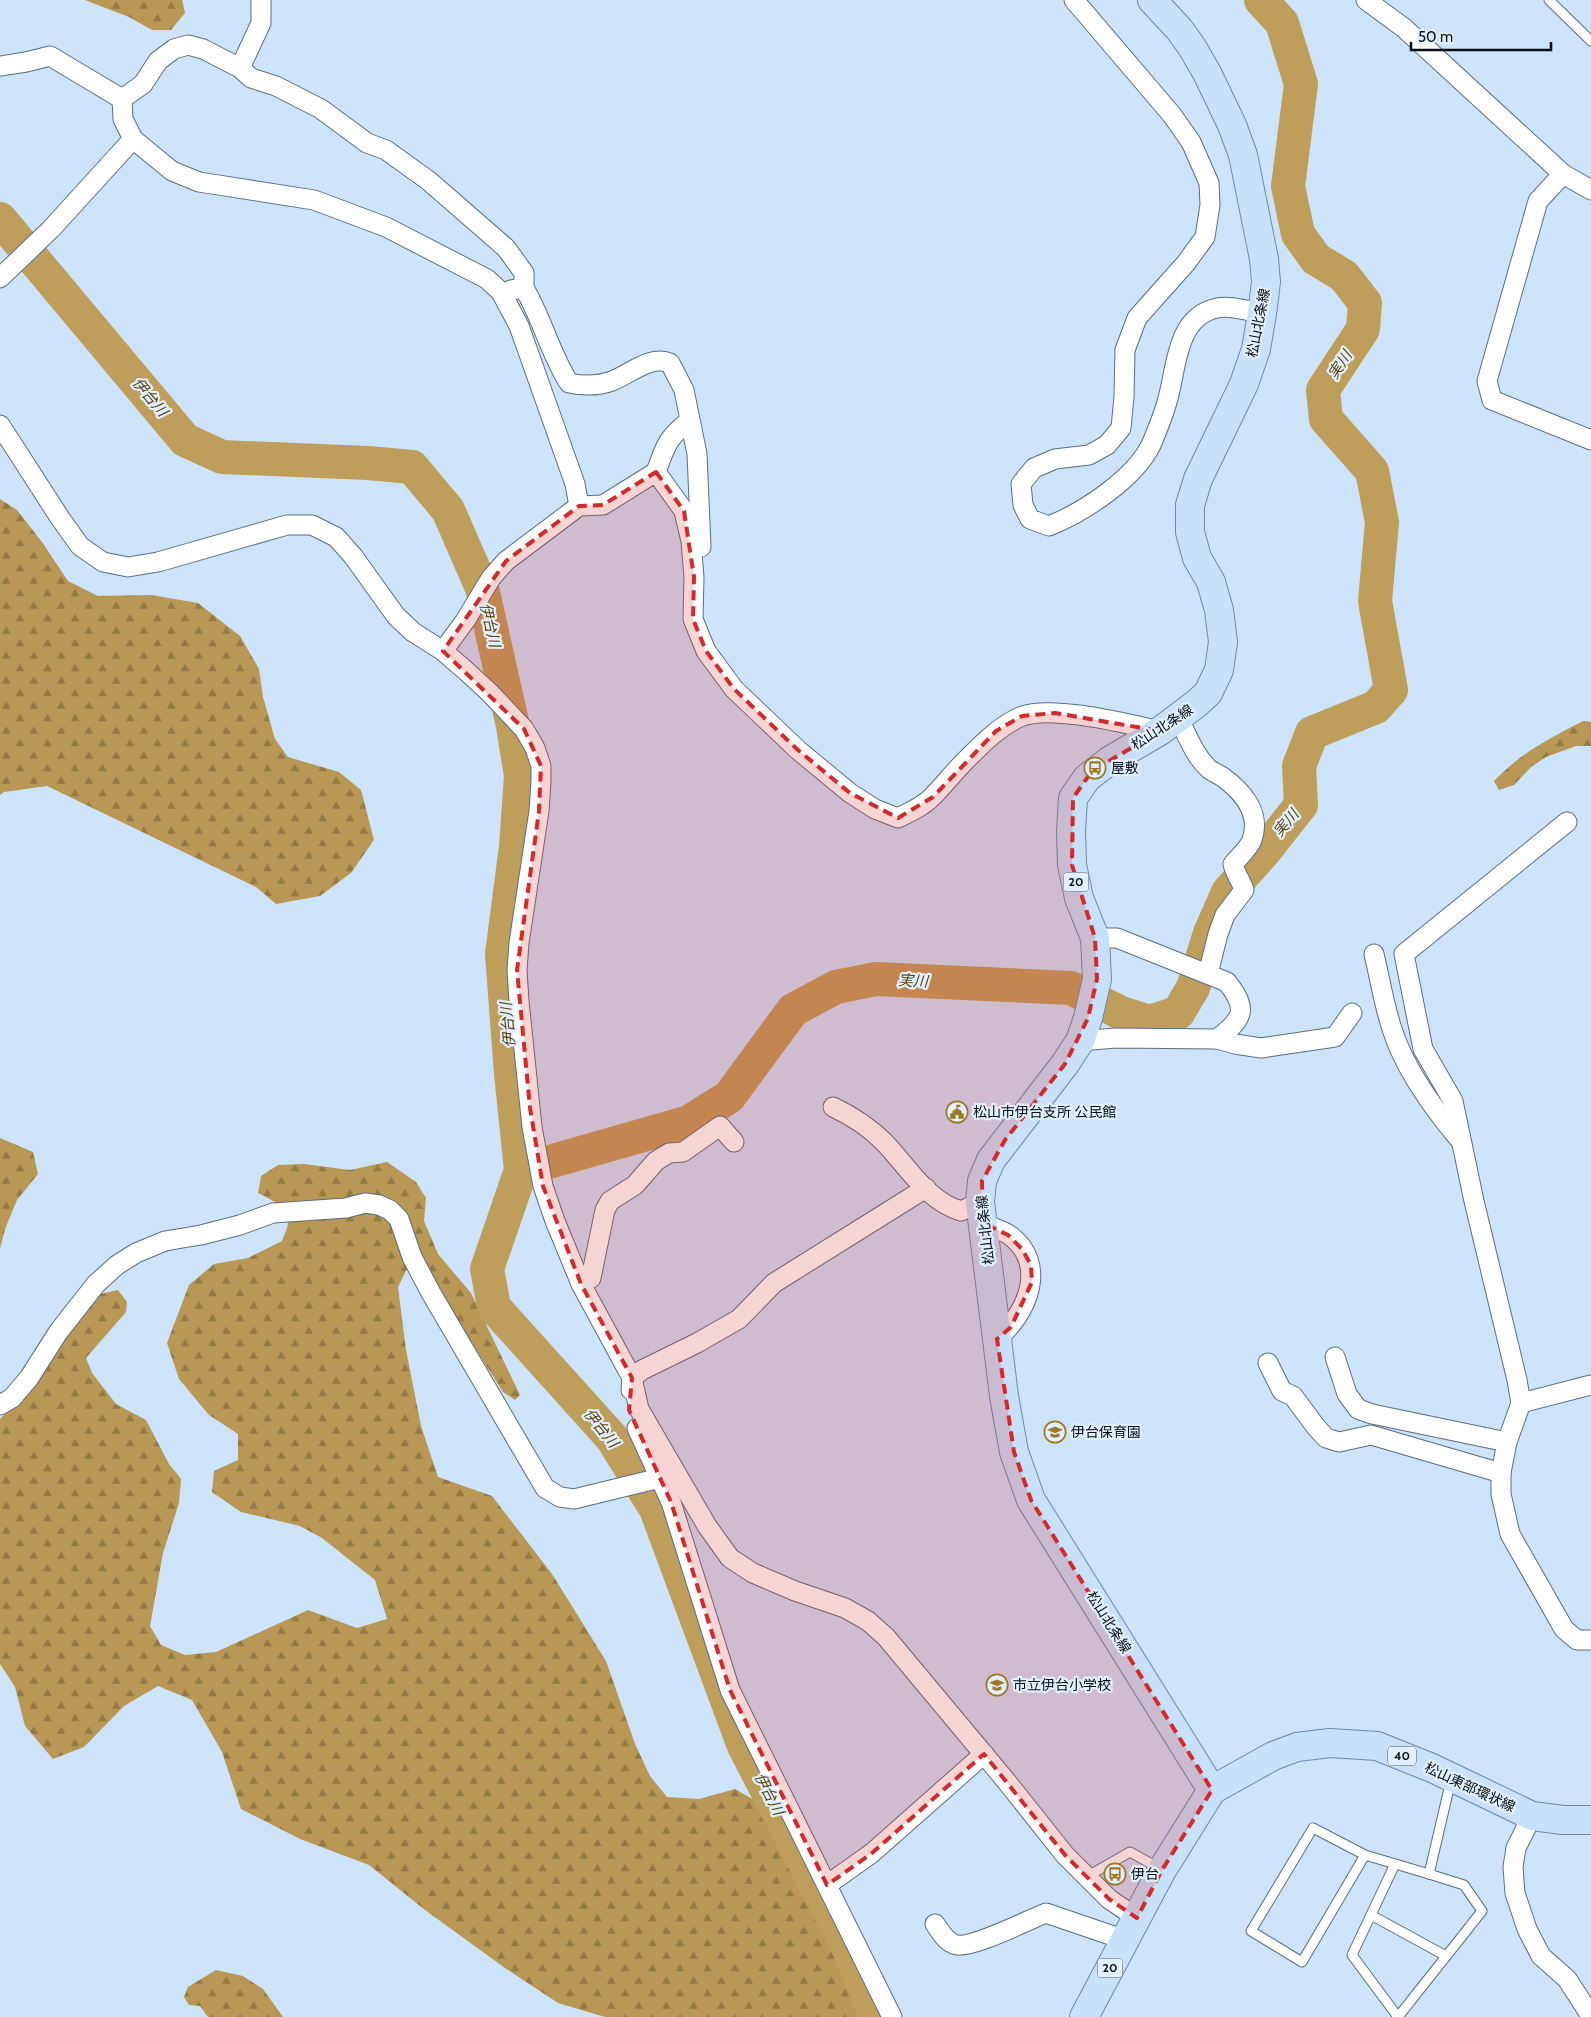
<svg xmlns="http://www.w3.org/2000/svg" width="1591" height="2017" font-family="Cabin,'Noto Sans JP',sans-serif">
  <style>
    .forest { fill: url(#forest-firs) }
    .lines { fill: none; stroke-linecap: round; stroke-linejoin: round }
    .river { stroke: #be9e5a; stroke-width: 34 }
    .service-casing { stroke: #5a6d80; stroke-width: 11 }
    .minor-casing { stroke: #5a6d80; stroke-width: 21 }
    .primary-casing { stroke: #6b89a7; stroke-width: 30 }
    .service { stroke: #fff; stroke-width: 9 }
    .minor { stroke: #fff; stroke-width: 19 }
    .primary { stroke: #c7e1fa; stroke-width: 28 }
    .marked { fill: #d62828; fill-opacity: 0.2; stroke: #d62828; stroke-width: 4; stroke-dasharray: 10 6; stroke-linejoin: round }
    .labels { text-anchor: middle; stroke-width: 4.5; stroke-linejoin: round; paint-order: stroke }
    .shield { fill: #e2effc; stroke: #475059; stroke-width: 1 }
    .shield-label { font-size: 12px; font-weight: bold; fill: #050c13 }
    .street-label { font-size: 14px; fill: #050c13; stroke: #e2effc }
    .poi-label { font-size: 14px; fill: #050c13; stroke: #e2effc; text-anchor: start }
    .water-label { font-size: 15px; font-style: italic; fill: #574007; stroke: #e2effc }
  </style>
  <defs>
    <pattern id="forest-firs" width="22" height="20" patternUnits="userSpaceOnUse" patternTransform="scale(1.25)"><rect width="22" height="20" fill="#b89854"/><path d="M5 1l3.5 6h-7zM16 11l3.5 6h-7z" fill="#947a44"/></pattern>
  </defs>
  <rect width="100%" height="100%" fill="#cde3f9"/>
  <g class="forest">
    <path d="M 85,0 L 182,0 L 185,13 L 171,30 L 152,30 L 129,17 Z"/>
    <path d="M 0,499 L 17,510 L 42,542 L 68,581 L 98,596 L 151,595 L 198,603 L 240,636 L 259,669 L 263,697 L 275,739 L 288,757 L 339,772 L 361,790 L 374,840 L 351,873 L 320,896 L 276,904 L 256,887 L 47,786 L 4,792 L 0,795 Z"/>
    <path d="M 1583,721 L 1591,722 L 1591,746 L 1576,746 L 1546,757 L 1531,767 L 1514,785 L 1499,790 L 1494,781 C 1521,753 1548,739 1583,721 Z"/>
    <path d="M 0,1138 L 33,1152 L 38,1174 L 17,1200 L 5,1229 L 0,1249 Z"/>
    <path d="M 387,1162 L 416,1182 L 426,1198 L 424,1221 L 438,1254 L 471,1293 L 520,1395 L 515,1400 L 503,1392 L 421,1263 L 409,1265 L 398,1287 L 406,1350 L 421,1426 L 438,1477 L 492,1496 L 552,1574 L 606,1661 L 635,1744 L 650,1776 L 667,1797 L 699,1799 L 735,1789 L 761,1804 L 834,1955 L 860,2017 L 605,2017 L 558,2003 L 505,1968 L 425,1910 L 369,1865 L 300,1839 L 241,1809 L 222,1752 L 192,1700 L 158,1686 L 124,1706 L 84,1747 L 53,1759 L 25,1726 L 15,1687 L 0,1664 L 0,1419 L 32,1383 L 85,1307 L 100,1294 L 118,1290 L 127,1302 L 126,1312 L 86,1358 L 92,1373 L 116,1404 L 146,1420 L 169,1464 L 181,1479 L 179,1503 L 163,1553 L 150,1626 L 161,1645 L 185,1655 L 216,1652 L 308,1610 L 357,1628 L 387,1619 L 375,1580 L 322,1538 L 300,1526 L 241,1512 L 212,1492 L 214,1471 L 238,1460 L 238,1434 L 209,1415 L 179,1379 L 167,1343 L 189,1285 L 214,1264 L 248,1258 L 282,1241 C 284,1235 288,1228 288,1222 C 290,1207 269,1199 258,1193 L 261,1176 L 278,1165 L 304,1164 L 350,1170 Z"/>
    <path d="M 216,1970 L 243,1976 L 263,1989 L 283,2017 L 208,2017 L 200,2006 L 189,2005 L 184,1997 L 188,1987 Z"/>
  </g>
  <g class="lines">
    <g class="river">
      <path d="M 0,219 L 185,440 L 222,457 L 368,463 L 412,467 L 448,510 L 482,588 L 513,726 L 521,776 L 516,847 L 502,954 L 511,1074 L 521,1170 L 487,1269 L 494,1307 L 612,1438 L 656,1509 L 744,1746 L 848,1947 L 876,2017"/>
      <path d="M 521,1170 L 689,1122 L 729,1097 L 793,1010 L 836,987 L 876,979 L 1071,988 L 1121,1013 L 1149,1022 L 1178,1013 L 1193,988 L 1210,933 L 1228,892 L 1263,853 L 1301,805 L 1299,766 L 1312,733 L 1376,707 L 1391,690 L 1375,601 L 1382,522 L 1372,471 L 1326,419 L 1323,390 L 1363,329 L 1365,303 L 1344,276 L 1316,259 L 1298,234 L 1288,186 L 1301,84 L 1282,23 L 1261,0"/>
    </g>
    <g class="service-casing">
      <g id="service">
        <path d="M 1549,0 L 1591,41"/>
        <path d="M 1365,1855 L 1302,1962 L 1251,1931 L 1313,1828 L 1365,1855 L 1429,1874 L 1451,1780"/>
        <path d="M 1395,1864 L 1352,1955 L 1398,2017"/>
        <path d="M 1089,1880 L 1095,1872 L 1130,1852 L 1159,1868"/>
        <path d="M 1371,1915 L 1446,1956"/>
        <path d="M 1398,2017 L 1482,1911 L 1464,1885 L 1429,1874"/>
      </g>
    </g>
    <g class="minor-casing">
      <g id="minor">
        <path d="M 1074,0 L 1172,115 L 1191,142 L 1209,183 L 1210,205 L 1205,237 L 1186,263 L 1137,318 L 1125,350 L 1124,397 L 1121,428 L 1107,445 L 1089,455 L 1055,459 L 1034,468 L 1021,484 L 1023,505 L 1030,519 L 1049,526 C 1084,512 1134,479 1151,445 C 1157,431 1163,416 1167,402 C 1177,369 1175,317 1217,308 C 1231,305 1249,311 1262,314"/>
        <path d="M 1366,0 L 1404,28 L 1563,174 L 1591,190"/>
        <path d="M 0,66 L 26,62 L 50,56 L 122,99 L 123,119 L 133,139 L 172,171 L 199,182 L 314,200 L 386,227 L 487,279 L 501,292 L 519,326 L 575,484 L 579,506"/>
        <path d="M 240,68 L 261,23 L 261,0"/>
        <path d="M 122,99 L 143,84 L 158,61 L 174,49 L 188,45 L 203,49 L 240,68 L 251,78 L 276,86 L 321,109 L 367,143 L 386,150 L 429,181 L 506,248 L 524,273 L 524,288"/>
        <path d="M 1563,174 L 1538,201 L 1487,381 L 1492,400 L 1591,440"/>
        <path d="M 0,278 L 51,229 L 133,139"/>
        <path d="M 511,290 L 524,288 C 542,318 550,353 569,383 C 583,386 598,386 612,381 C 630,374 650,355 670,363 L 684,390 L 697,454 L 701,547"/>
        <path d="M 0,425 L 60,518 L 80,546 L 103,562 L 128,567 L 158,562 L 287,525 L 312,525 L 336,537 L 353,556 L 396,616 L 413,632 L 443,651 L 465,670 L 490,693 L 524,729 L 535,748 L 541,766 L 541,781 L 539,811 L 519,943 L 517,970 L 519,1001 L 532,1127 L 543,1186 L 555,1221 L 581,1284 L 632,1378 L 639,1409 L 707,1526 L 730,1558 L 753,1573 L 795,1591 L 845,1608 L 868,1621 L 886,1637 L 1007,1782 L 1065,1855 L 1109,1899 L 1137,1918"/>
        <path d="M 656,472 C 665,447 667,438 689,421"/>
        <path d="M 443,651 L 465,621 L 491,578 L 506,561 L 579,506 L 603,505 L 656,472 L 684,511 L 691,541 L 694,577 L 693,619 L 706,651 L 734,689 L 798,750 L 850,793 L 875,809 L 898,818 C 910,812 924,806 933,796 C 944,785 953,773 964,762 C 981,745 998,727 1020,717 C 1050,704 1128,724 1160,731"/>
        <path d="M 1178,718 C 1187,734 1194,755 1208,768 C 1212,772 1219,774 1224,778 C 1244,793 1261,814 1252,840 C 1249,848 1239,857 1233,864 C 1235,874 1241,880 1244,890 L 1225,915 L 1218,934 L 1208,974"/>
        <path d="M 1567,822 L 1404,954 L 1423,1049 L 1453,1101 L 1474,1201 L 1517,1380 L 1521,1403 L 1507,1442 L 1501,1473 L 1501,1494 L 1510,1534 L 1564,1629 L 1577,1640 L 1591,1640"/>
        <path d="M 1374,954 C 1380,979 1384,1005 1392,1029 C 1404,1067 1433,1108 1459,1139"/>
        <path d="M 1217,1039 L 1235,1044 L 1261,1048 L 1335,1037 L 1352,1013"/>
        <path d="M 1080,1041 L 1116,1038 L 1217,1039 C 1243,1019 1249,1010 1227,982 L 1117,938 L 1095,938"/>
        <path d="M 833,1107 C 852,1116 869,1127 884,1142 C 907,1166 928,1202 961,1211 L 980,1202"/>
        <path d="M 983,1223 C 991,1227 1001,1230 1008,1234 C 1049,1263 1028,1313 997,1339"/>
        <path d="M 581,1284 L 591,1278 L 605,1210 L 610,1201 L 635,1185 L 656,1161 L 669,1153 L 683,1152 L 720,1126 L 734,1142"/>
        <path d="M 1335,1357 L 1347,1394 L 1358,1409 L 1372,1414 L 1507,1442"/>
        <path d="M 1268,1363 L 1282,1391 L 1293,1396 L 1316,1427 L 1326,1438 L 1339,1442 L 1371,1435 L 1501,1473"/>
        <path d="M 631,1390 L 632,1378 L 642,1370 L 697,1343 L 739,1319 L 774,1283 L 926,1188"/>
        <path d="M 1521,1403 L 1591,1385"/>
        <path d="M 0,1405 L 12,1398 L 29,1378 L 59,1331 L 96,1284 L 117,1265 L 136,1253 L 165,1241 L 201,1235 L 240,1225 L 273,1213 L 346,1208 L 365,1203 L 379,1205 L 390,1210 L 399,1219 L 412,1257 L 431,1293 L 545,1488 L 560,1497 L 574,1499 L 660,1478"/>
        <path d="M 637,1428 L 671,1502 L 730,1690 L 892,2017"/>
        <path d="M 1532,1816 L 1516,1848 L 1513,1867 L 1515,1893 L 1527,1929 L 1541,1956 L 1567,1979 L 1591,2016"/>
        <path d="M 827,1885 L 872,1853 L 984,1754"/>
        <path d="M 935,1924 C 941,1932 946,1943 957,1945 C 973,1948 1028,1920 1046,1913 L 1125,1940"/>
      </g>
    </g>
    <g class="primary-casing">
      <g id="primary">
        <path d="M 1152,0 L 1179,29 L 1192,47 L 1207,73 L 1232,125 L 1243,155 L 1264,259 L 1266,282 L 1262,314 L 1256,349 L 1244,384 L 1198,479 L 1190,505 L 1190,532 L 1197,558 L 1211,582 L 1219,610 L 1223,642 L 1219,670 L 1208,693 L 1196,704 L 1160,731 L 1109,761 L 1087,778 L 1073,798 L 1071,832 L 1072,865 L 1079,898 L 1095,938 L 1097,979 L 1088,1018 L 1080,1041 L 1065,1064 L 991,1160 L 982,1181 L 980,1202 L 1004,1396 L 1014,1452 L 1031,1500 L 1212,1790"/>
        <path d="M 1084,2017 L 1162,1870 L 1212,1790 L 1273,1756 L 1297,1747 L 1330,1743 L 1377,1746 L 1432,1768 L 1532,1816 L 1563,1820 L 1591,1820"/>
      </g>
    </g>
    <use href="#service" class="service"/>
    <use href="#minor" class="minor"/>
    <use href="#primary" class="primary"/>
  </g>
  <path class="marked" d="M 656,472 L 684,511 L 694,577 L 693,619 L 706,651 L 734,689 L 798,750 L 850,793 L 898,818 L 933,797 L 996,731 L 1022,716 L 1055,713 L 1160,731 L 1109,761 L 1087,778 L 1073,798 L 1072,865 L 1095,938 L 1097,979 L 1088,1018 L 1065,1064 L 1005,1140 L 982,1181 L 983,1223 L 1008,1235 L 1022,1249 L 1031,1265 L 1032,1282 L 1011,1327 L 997,1339 L 1014,1452 L 1031,1500 L 1212,1790 L 1162,1870 L 1137,1918 L 1109,1899 L 1065,1855 L 984,1754 L 872,1853 L 827,1885 L 730,1690 L 671,1502 L 629,1410 L 632,1378 L 581,1284 L 543,1186 L 530,1108 L 517,970 L 539,811 L 541,766 L 524,729 L 443,651 L 506,561 L 579,506 L 603,505 Z"/>
  <defs>
    <g id="bus-ring" transform="scale(1.125)"><circle r="9.5" fill="#e2effc" stroke="#9d7925" stroke-width="1.5"/><path d="M-5-6H5V4H4V6H2V4H-2V6H-4V4H-5ZM-3.5-4V0h7V-4ZM-3.5 1.2v1.5H-2V1.2ZM2 1.2v1.5H3.5V1.2Z" fill="#9d7925"/></g>
    <g id="civic-ring" transform="scale(1.125)"><circle r="9.5" fill="#e2effc" stroke="#9d7925" stroke-width="1.5"/><path d="M-.6-6.5H3V-4.5H.6V-3L4-1V1h2V6H-6V1h2V-1L-.6-3ZM-1.2 2.5V6h2.4V2.5Z" fill="#9d7925"/></g>
    <g id="school-ring" transform="scale(1.125)"><circle r="9.5" fill="#e2effc" stroke="#9d7925" stroke-width="1.5"/><path d="M0-5L7-2L0 1L-7-2ZM-4 1L0 2.5L4 1V4Q0 6-4 4Z" fill="#9d7925"/></g>
  </defs>
  <g fill-rule="evenodd">
    <use href="#bus-ring" x="1095" y="768"/>
    <use href="#civic-ring" x="957" y="1112"/>
    <use href="#school-ring" x="1055" y="1432"/>
    <use href="#school-ring" x="997" y="1685"/>
    <use href="#bus-ring" x="1115" y="1874"/>
  </g>
  <g class="labels">
    <g class="shield">
      <rect x="1063.5" y="872.5" width="25" height="19" rx="4"/>
      <rect x="1388" y="1746.5" width="28" height="19" rx="4"/>
      <rect x="1097.5" y="1958.5" width="25" height="19" rx="4"/>
    </g>
    <g class="shield-label">
      <text x="1076" y="886">20</text>
      <text x="1402" y="1760">40</text>
      <text x="1110" y="1972">20</text>
    </g>
    <g class="street-label">
      <text transform="translate(1258 323) rotate(-79)" y="5">松山北条線</text>
      <text transform="translate(1162 727) rotate(-33)" y="5">松山北条線</text>
      <text transform="translate(985 1230) rotate(-96)" y="5">松山北条線</text>
      <text transform="translate(1109 1622) rotate(58)" y="5">松山北条線</text>
      <text transform="translate(1470 1787) rotate(25)" y="5">松山東部環状線</text>
    </g>
    <g class="poi-label">
      <text x="1111" y="773">屋敷</text>
      <text x="973" y="1117">松山市伊台支所 公民館</text>
      <text x="1071" y="1437">伊台保育園</text>
      <text x="1013" y="1690">市立伊台小学校</text>
      <text x="1131" y="1879">伊台</text>
    </g>
    <g class="water-label">
      <text transform="translate(1340 365) rotate(-57)" y="5">実川</text>
      <text transform="translate(150 397) rotate(50)" y="5">伊台川</text>
      <text transform="translate(490 625) rotate(77)" y="5">伊台川</text>
      <text transform="translate(1286 823) rotate(-50)" y="5">実川</text>
      <text transform="translate(913 981) rotate(3)" y="5">実川</text>
      <text transform="translate(508 1025) rotate(-95)" y="5">伊台川</text>
      <text transform="translate(601 1428) rotate(51)" y="5">伊台川</text>
      <text transform="translate(769 1794) rotate(63)" y="5">伊台川</text>
    </g>
  </g>
  <path d="M1411 42v8h140v-8" fill="none" stroke="#050c13" stroke-width="2.5"/>
  <text x="1418" y="42" font-size="15" fill="#050c13" stroke="#e2effc" stroke-width="4" paint-order="stroke">50 m</text>
</svg>
